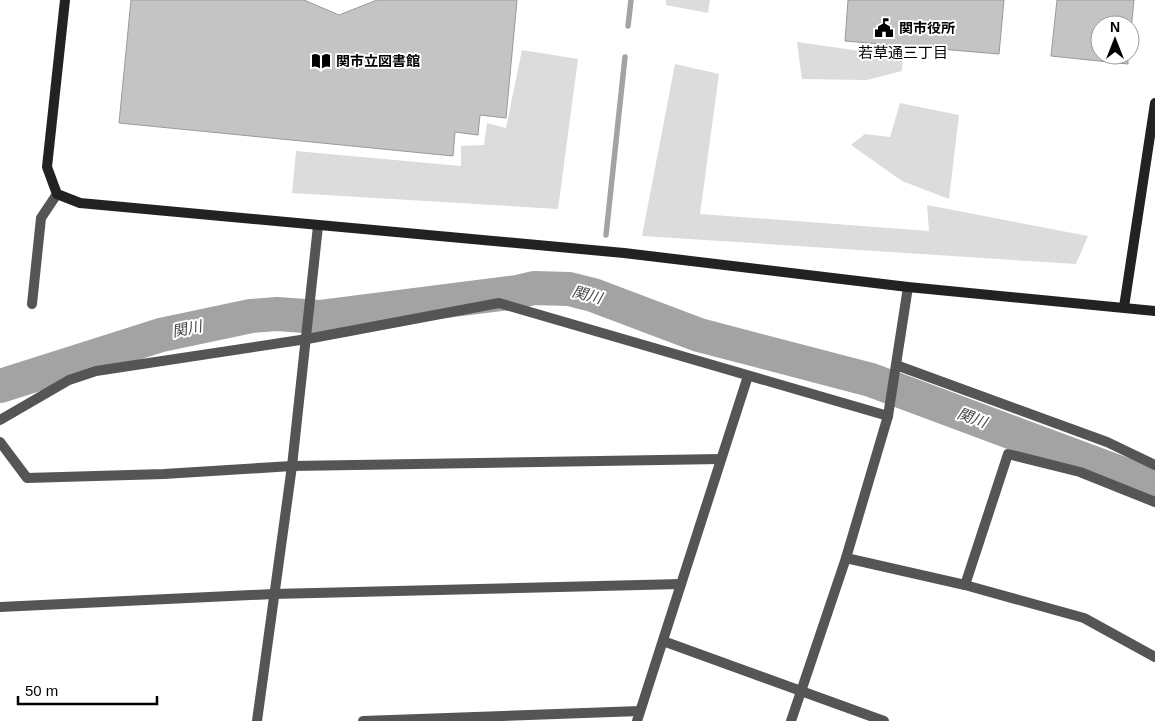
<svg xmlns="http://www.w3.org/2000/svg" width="1155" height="721" font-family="Arial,'Noto Sans JP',sans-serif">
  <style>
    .green { fill: #dcdcdc }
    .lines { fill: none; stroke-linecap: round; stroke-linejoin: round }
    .stream { stroke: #a3a3a3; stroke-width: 5.5 }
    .river { stroke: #a3a3a3; stroke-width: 34 }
    .building { fill: #c4c4c4; stroke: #999 }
    .street { stroke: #555; stroke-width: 10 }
    .secondary { stroke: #222; stroke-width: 10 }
    .labels { text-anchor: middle; stroke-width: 4; stroke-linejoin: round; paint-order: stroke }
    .poi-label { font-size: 14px; font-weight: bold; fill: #000; stroke: #fff; text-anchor: start }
    .neighbourhood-label { font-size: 15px; fill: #000; stroke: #fff }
    .water-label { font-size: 15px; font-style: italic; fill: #444; stroke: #fff }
  </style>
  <rect width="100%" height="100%" fill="#fff"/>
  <g class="green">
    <path d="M 666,0 L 710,0 L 708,13 L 666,5 Z"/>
    <path d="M 797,42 L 903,57 L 902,71 L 867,80 L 802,79 Z"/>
    <path d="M 522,50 L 578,59 L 558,209 L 292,193 L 296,151 L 461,166 L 461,146 L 484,145 L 487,123 L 506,128 Z"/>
    <path d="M 675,64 L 719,74 L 700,214 L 929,231 L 927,205 L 1088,236 L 1076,264 L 642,236 Z"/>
    <path d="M 900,103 L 959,115 L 949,199 L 902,181 L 851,145 L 865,134 L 890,137 Z"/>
  </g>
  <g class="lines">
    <g class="stream">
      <path d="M 628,26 L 631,0"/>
      <path d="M 606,235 L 625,57"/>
    </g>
    <path class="river" d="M 0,386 L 161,335 L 251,316 L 277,314 L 319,317 L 517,292 L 534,288 L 569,289 L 593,295 L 699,335 L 871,380 L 1155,486"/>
  </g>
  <g class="building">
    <path d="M 131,0 L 304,0 L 339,15 L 377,0 L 517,0 L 506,118 L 480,115 L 478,135 L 455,132 L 453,156 L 119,123 Z"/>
    <path d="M 848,0 L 1004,0 L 999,54 L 845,41 Z"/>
    <path d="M 1057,0 L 1134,0 L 1130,40 L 1130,25 L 1100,25 L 1100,55 L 1128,55 L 1128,64 L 1051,56 Z"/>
  </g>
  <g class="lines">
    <g class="street">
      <path d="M 32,304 L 41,218 L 57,194"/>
      <path d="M 896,365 L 1107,442 L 1155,465"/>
      <path d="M 0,420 L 69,380 L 96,371 L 307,339 L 499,303 L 888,416"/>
      <path d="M 0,442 L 27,478 L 164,474 L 292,466 L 721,459"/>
      <path d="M 846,558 L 965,585 L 1084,618 L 1155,657"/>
      <path d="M 965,585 L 1008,454 L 1080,472 L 1155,502"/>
      <path d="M 0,607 L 273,594 L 681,584"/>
      <path d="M 663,641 L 884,721"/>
      <path d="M 257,721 L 292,466 L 318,226"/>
      <path d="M 363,721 L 640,711"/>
      <path d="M 637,721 L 748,376"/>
      <path d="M 791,721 L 846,558 L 888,416 L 908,287"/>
    </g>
    <g class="secondary">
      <path d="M 65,0 L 47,167 L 57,194 L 80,203 L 624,253 L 908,287 L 1155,311"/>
      <path d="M 1124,307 L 1155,103"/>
    </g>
  </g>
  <defs>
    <g id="civic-bare" transform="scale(1.5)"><path d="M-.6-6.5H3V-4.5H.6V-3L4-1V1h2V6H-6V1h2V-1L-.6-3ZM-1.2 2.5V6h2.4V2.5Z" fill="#000" stroke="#fff" stroke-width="2.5" paint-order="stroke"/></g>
    <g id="library-bare" transform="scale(1.5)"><path d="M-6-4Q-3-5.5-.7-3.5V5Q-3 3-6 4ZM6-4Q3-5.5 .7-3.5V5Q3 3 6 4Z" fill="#000" stroke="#fff" stroke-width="2.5" paint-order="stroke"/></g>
  </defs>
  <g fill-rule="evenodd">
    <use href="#civic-bare" x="884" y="28"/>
    <use href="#library-bare" x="321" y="61"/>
  </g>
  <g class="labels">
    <g class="poi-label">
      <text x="899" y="33">関市役所</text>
      <text x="336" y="66">関市立図書館</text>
    </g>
    <g class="neighbourhood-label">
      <text x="903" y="58">若草通三丁目</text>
    </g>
    <g class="water-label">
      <text transform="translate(587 295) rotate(15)" y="5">関川</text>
      <text transform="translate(187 329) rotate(-12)" y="5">関川</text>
      <text transform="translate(972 418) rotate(20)" y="5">関川</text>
    </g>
  </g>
  <g transform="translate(1115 40)"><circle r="24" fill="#ffffff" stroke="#999999"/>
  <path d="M0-4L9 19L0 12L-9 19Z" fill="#000000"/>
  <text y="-8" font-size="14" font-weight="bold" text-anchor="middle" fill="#000000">N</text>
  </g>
  <path d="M18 696v8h139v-8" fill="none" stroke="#000000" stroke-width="2.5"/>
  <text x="25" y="696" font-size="15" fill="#000000" stroke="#ffffff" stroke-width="4" paint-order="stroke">50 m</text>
</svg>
